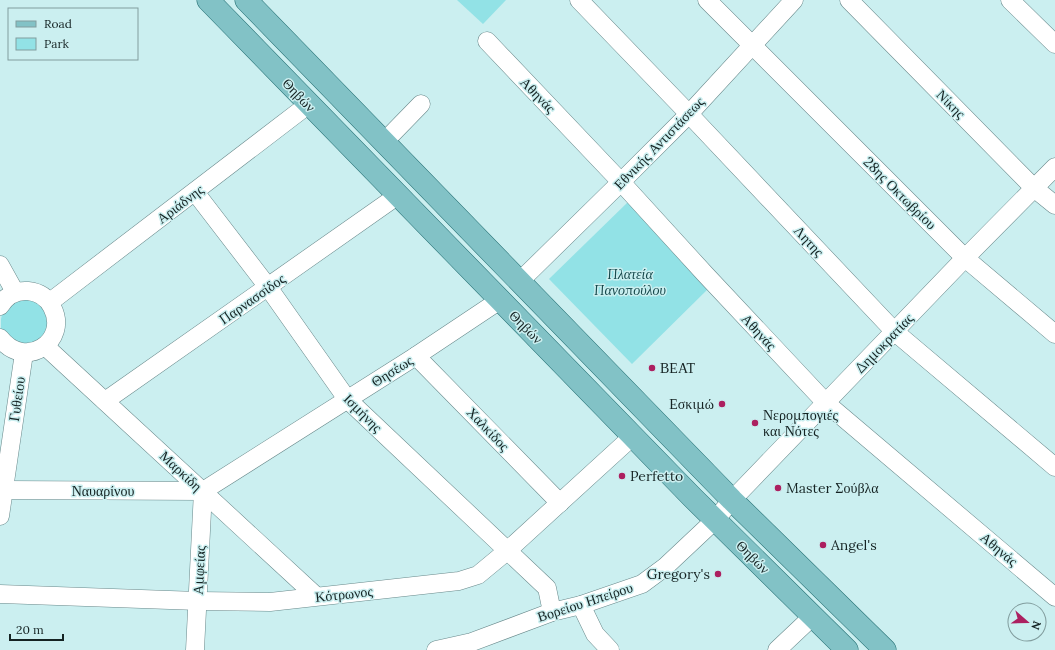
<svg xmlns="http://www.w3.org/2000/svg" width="1055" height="650" font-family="Lora,serif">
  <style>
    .green { fill: #92e2e6 }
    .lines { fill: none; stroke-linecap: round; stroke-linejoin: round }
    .minor-casing { stroke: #69898b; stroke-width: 19 }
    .major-casing { stroke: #267074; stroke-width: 23 }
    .minor { stroke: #fff; stroke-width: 18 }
    .major { stroke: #82c2c6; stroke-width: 22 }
    .poi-dot { fill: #ac2060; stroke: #cbeff0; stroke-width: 1.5 }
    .labels { text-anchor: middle; stroke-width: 3; stroke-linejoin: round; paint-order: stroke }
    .street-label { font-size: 14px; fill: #152323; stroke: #cbeff0 }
    .park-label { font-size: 14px; font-style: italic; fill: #17494c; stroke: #cbeff0 }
    .poi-label { font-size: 14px; fill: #152323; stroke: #cbeff0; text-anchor: start }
  </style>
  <rect width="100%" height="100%" fill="#cbeff0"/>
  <g class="green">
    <path d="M 457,0 L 506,0 L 483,24 Z"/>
    <path d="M 629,201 L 711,286 L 632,364 L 549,279 Z"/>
    <path d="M 33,297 L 50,314 L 47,337 L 26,348 L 5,336 L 1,328 L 1,319 L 3,311 L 16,299 Z"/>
  </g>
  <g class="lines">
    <g class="minor-casing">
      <g id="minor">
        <path d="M 579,0 L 689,114 L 895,332 L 1055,467"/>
        <path d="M 707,0 L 965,258 L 1055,334"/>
        <path d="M 849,0 L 1034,188 L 1055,205"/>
        <path d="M 1010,0 L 1055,44"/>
        <path d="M 487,41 L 621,182 L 705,274 L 826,403 L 1055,597"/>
        <path d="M 384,142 L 421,104"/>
        <path d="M 195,192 L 268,287 L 347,399 L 547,588 L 552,612"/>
        <path d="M 0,265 L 15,292"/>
        <path d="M 520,281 L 621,182 L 689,114 L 794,0"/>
        <path d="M 50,302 L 309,104"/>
        <path d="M 0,306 C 6,296 15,290 28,291 C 38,292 47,297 52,307 C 70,341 25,371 0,338"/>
        <path d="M 45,346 L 316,596"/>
        <path d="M 416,356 L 560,503"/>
        <path d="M 105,401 L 397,196"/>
        <path d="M 4,490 L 203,491"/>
        <path d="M 203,491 L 416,356 L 500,300"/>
        <path d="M 0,516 L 24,353"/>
        <path d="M 0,594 L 198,601 L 270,602 L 459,581 L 478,575 L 507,551 L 633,436"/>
        <path d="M 581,605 L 595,634 L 610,650"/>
        <path d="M 195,650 L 203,491"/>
        <path d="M 436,650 L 472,642 L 552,612 L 581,605 L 642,584 L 665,567 L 715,520 L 732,500 L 965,258 L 1055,167"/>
        <path d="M 777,650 L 812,617"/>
      </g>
    </g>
    <g class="major-casing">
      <g id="major">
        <path d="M 208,0 L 693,498 L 847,650"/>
        <path d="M 246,0 L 732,500 L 885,650"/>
      </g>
    </g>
    <use href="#minor" class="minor"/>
    <use href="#major" class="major"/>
  </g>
  <g class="poi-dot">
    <circle cx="652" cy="368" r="4"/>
    <circle cx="722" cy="404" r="4"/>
    <circle cx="755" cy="423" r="4"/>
    <circle cx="622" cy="476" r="4"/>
    <circle cx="778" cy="488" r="4"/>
    <circle cx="823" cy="545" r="4"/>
    <circle cx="718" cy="574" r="4"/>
  </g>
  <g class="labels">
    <g class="street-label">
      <text transform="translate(299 95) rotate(46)" y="5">Θηβών</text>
      <text transform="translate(538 95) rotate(46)" y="5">Αθηνάς</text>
      <text transform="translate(951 104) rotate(45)" y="5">Νίκης</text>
      <text transform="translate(659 143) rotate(-46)" y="5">Εθνικής Αντιστάσεως</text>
      <text transform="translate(900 193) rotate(45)" y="5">28ης Οκτωβρίου</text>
      <text transform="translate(180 204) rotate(-37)" y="5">Αριάδνης</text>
      <text transform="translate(809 241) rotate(47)" y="5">Λητης</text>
      <text transform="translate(252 299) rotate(-35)" y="5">Παρνασσίδος</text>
      <text transform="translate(526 327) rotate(45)" y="5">Θηβών</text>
      <text transform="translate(759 332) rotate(47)" y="5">Αθηνάς</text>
      <text transform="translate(884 343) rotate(-46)" y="5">Δημοκρατίας</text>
      <text transform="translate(392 371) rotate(-32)" y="5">Θησέως</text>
      <text transform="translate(17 399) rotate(-82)" y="5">Γυθείου</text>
      <text transform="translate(363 413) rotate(45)" y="5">Ισμήνης</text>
      <text transform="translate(488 429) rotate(46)" y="5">Χαλκίδος</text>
      <text transform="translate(181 471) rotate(43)" y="5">Μαρκίδη</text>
      <text x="103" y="496">Ναυαρίνου</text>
      <text transform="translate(999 549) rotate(40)" y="5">Αθηνάς</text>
      <text transform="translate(753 557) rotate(45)" y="5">Θηβών</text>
      <text transform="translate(199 570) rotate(-87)" y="5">Αμφείας</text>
      <text transform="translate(344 594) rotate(-6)" y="5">Κότρωνος</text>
      <text transform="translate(585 602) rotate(-18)" y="5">Βορείου Ηπείρου</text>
    </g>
    <g class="park-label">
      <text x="630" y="279">Πλατεία<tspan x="630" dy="16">Πανοπούλου</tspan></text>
    </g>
    <g class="poi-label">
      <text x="660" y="373">ΒΕΑΤ</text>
      <text x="714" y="409" text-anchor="end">Εσκιμώ</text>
      <text x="763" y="420">Νερομπογιές<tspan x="763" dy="16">και Νότες</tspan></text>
      <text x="630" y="481">Perfetto</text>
      <text x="786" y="493">Master Σούβλα</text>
      <text x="831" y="550">Angel's</text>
      <text x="710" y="579" text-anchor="end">Gregory's</text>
    </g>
  </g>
  <rect x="8" y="8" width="130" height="52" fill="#cbeff0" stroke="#829d9e"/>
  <rect x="16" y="21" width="20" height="6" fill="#82c2c6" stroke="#829d9e"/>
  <text x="44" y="28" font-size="12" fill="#152323">Road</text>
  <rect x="16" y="38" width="20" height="12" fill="#92e2e6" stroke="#829d9e"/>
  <text x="44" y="48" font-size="12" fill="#152323">Park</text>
  <g transform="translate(1027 622) rotate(110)"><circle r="19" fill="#cbeff0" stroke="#829d9e"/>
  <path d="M0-3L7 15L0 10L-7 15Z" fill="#ac2060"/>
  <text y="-6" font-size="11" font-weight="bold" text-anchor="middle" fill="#152323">N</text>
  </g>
  <path d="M10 634v6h53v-6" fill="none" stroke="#152323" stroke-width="2"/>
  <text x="16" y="634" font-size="12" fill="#152323" stroke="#cbeff0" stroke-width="3" paint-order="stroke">20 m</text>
</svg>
